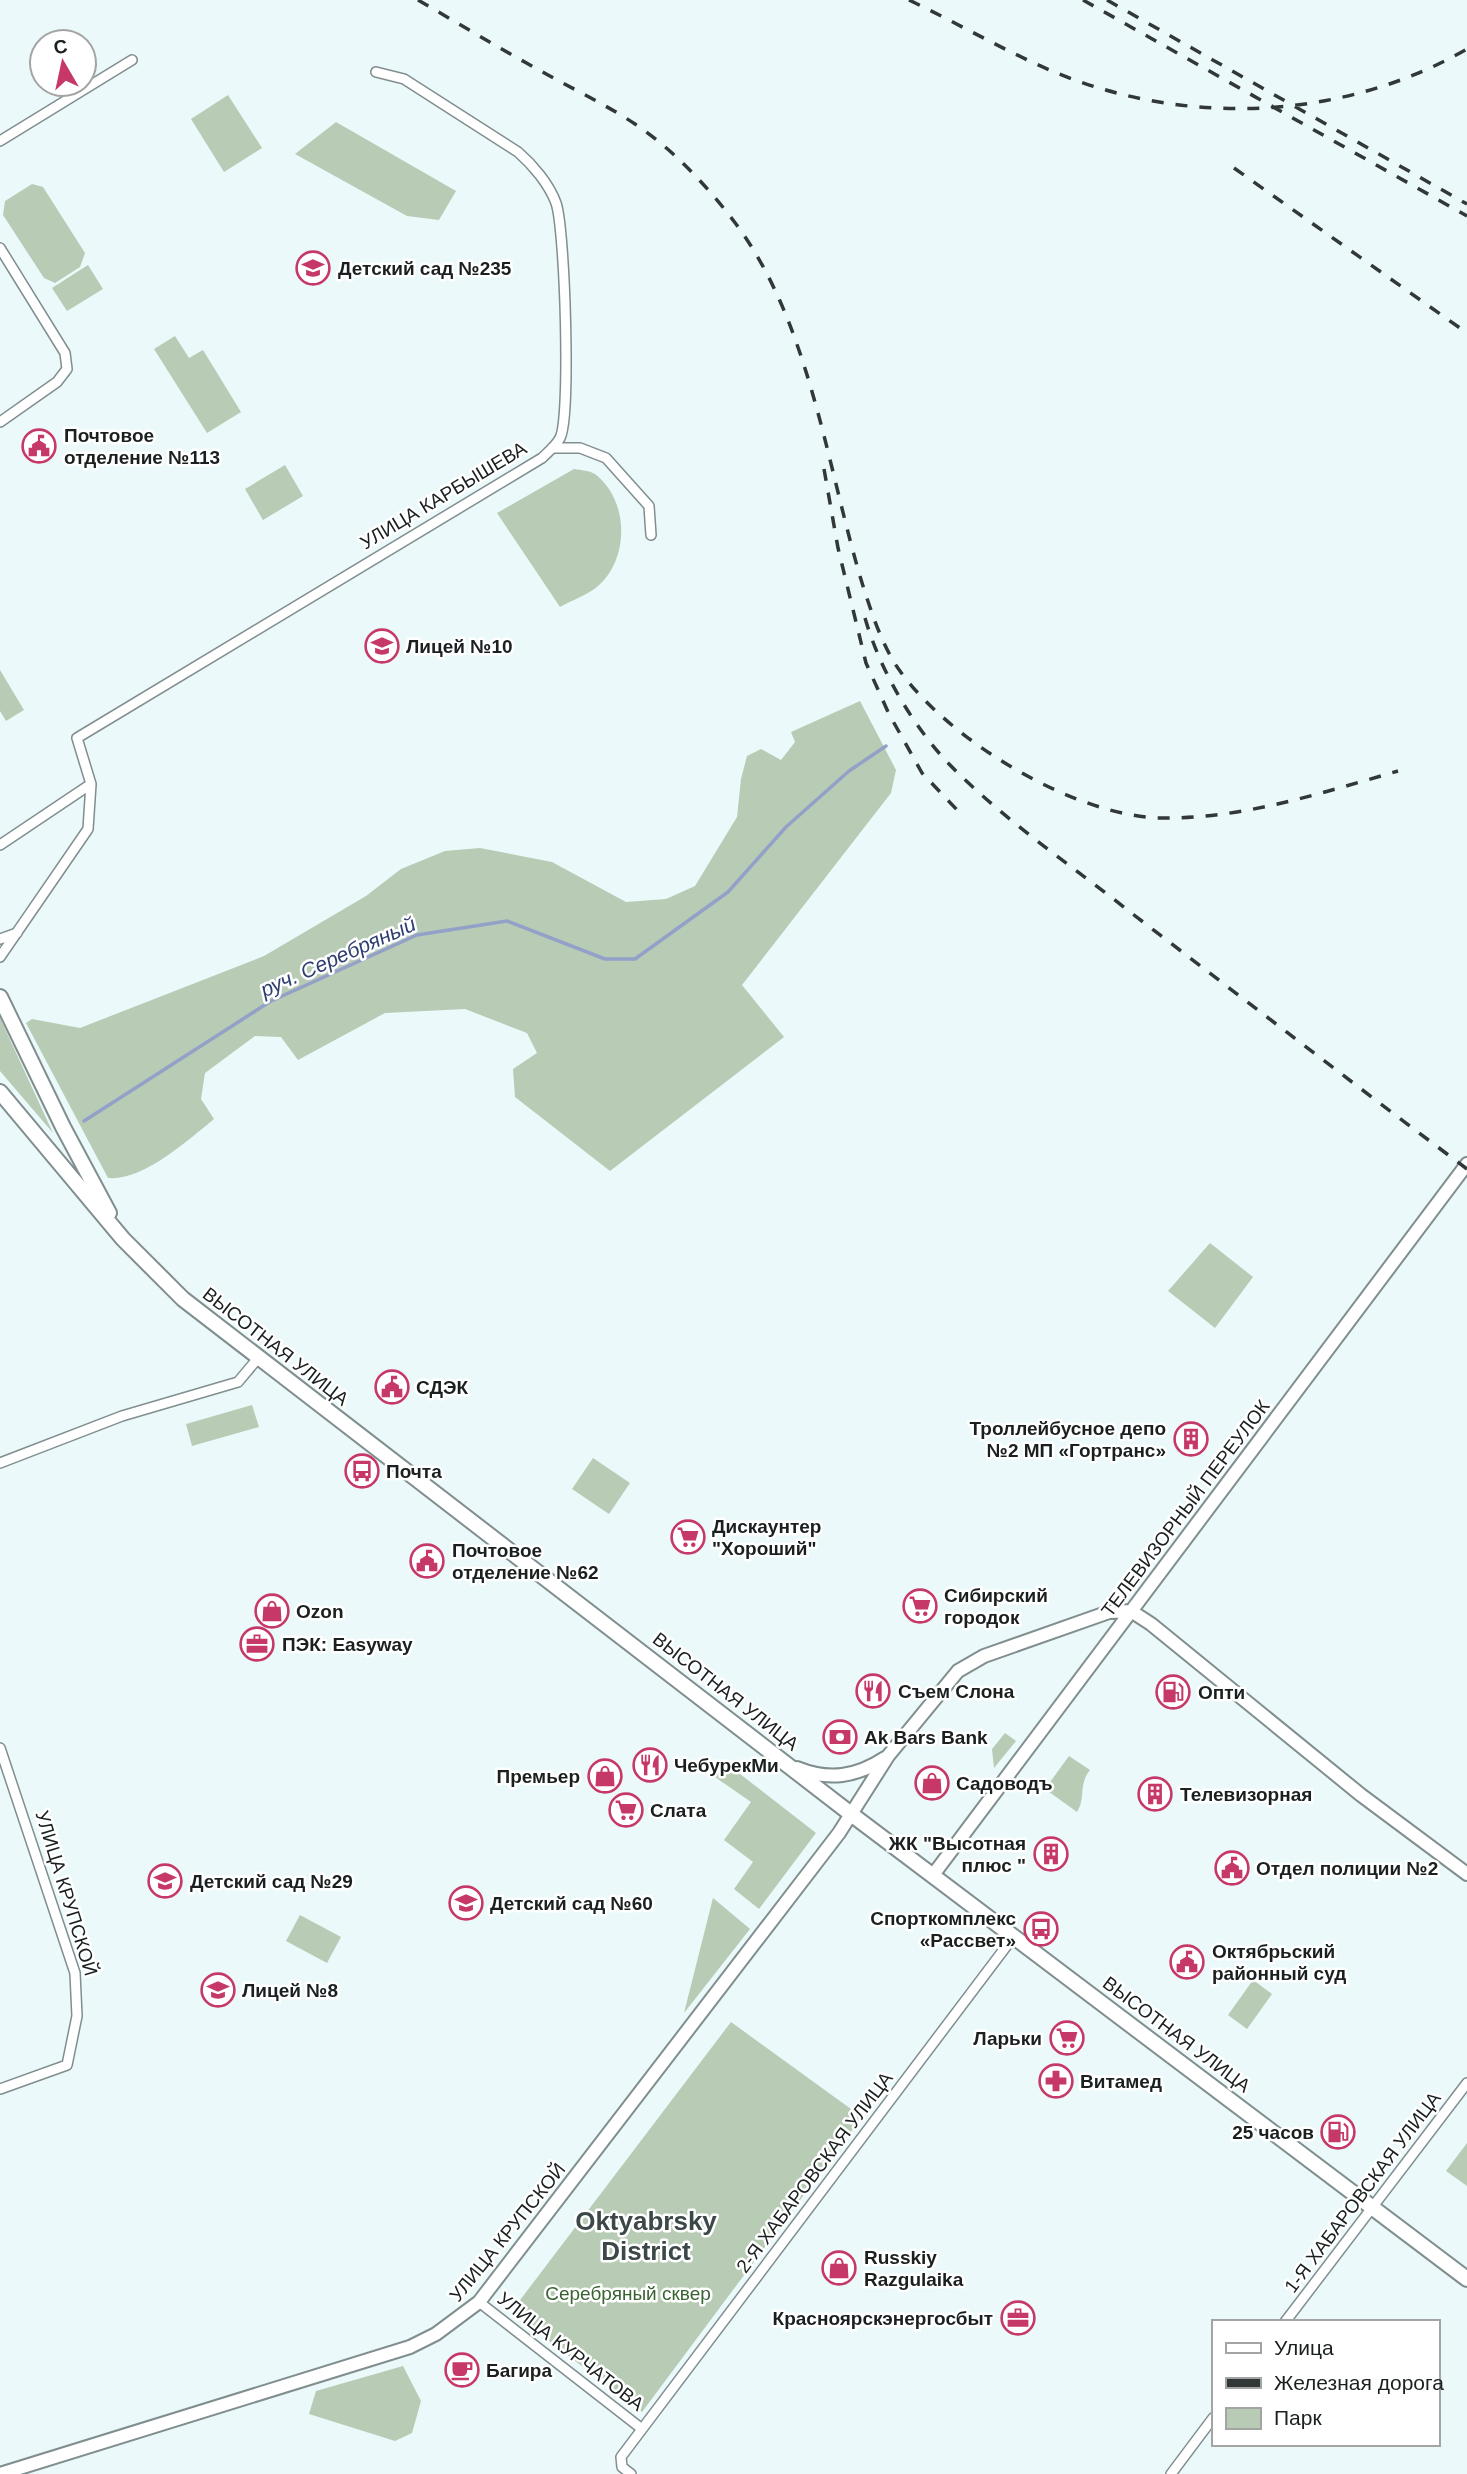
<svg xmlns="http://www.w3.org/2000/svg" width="1467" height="2474" font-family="Helvetica,sans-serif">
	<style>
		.green { fill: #b8cbb5 }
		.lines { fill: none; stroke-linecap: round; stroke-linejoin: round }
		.stream { stroke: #93a1c8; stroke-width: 3.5 }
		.minor-casing { stroke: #818e8f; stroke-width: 12 }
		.tertiary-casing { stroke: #818e8f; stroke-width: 16 }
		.primary-casing { stroke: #818e8f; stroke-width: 18 }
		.minor { stroke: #fff; stroke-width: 9 }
		.tertiary { stroke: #fff; stroke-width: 12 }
		.primary { stroke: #fff; stroke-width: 14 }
		.rail { stroke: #323838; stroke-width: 3.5; stroke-dasharray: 12 12; stroke-linecap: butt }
		.labels { text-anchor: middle; stroke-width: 5; stroke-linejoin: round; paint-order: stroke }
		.poi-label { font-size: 19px; font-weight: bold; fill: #1a1f1f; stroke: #fff; text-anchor: start }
		.street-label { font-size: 19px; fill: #1a1f1f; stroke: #fff }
		.park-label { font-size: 19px; fill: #386333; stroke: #fff }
		.water-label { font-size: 21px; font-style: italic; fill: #2f3e71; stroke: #fff }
		.district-label { font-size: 26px; font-weight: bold; fill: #3c4748; stroke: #fff }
	</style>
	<rect width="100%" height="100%" fill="#ebf9fa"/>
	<path class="green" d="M228,95L262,148L224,172L191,119Z
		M336,122L456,191L439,220L407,216L295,154Z
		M32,184L43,187L85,253L80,267L55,283L44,278L3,215L5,201Z
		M88,265L103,289L67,311L52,288Z
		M175,336L189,358L203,350L241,412L207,433L154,349Z
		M285,465L303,496L263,520L245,489Z
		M574,469C581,470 590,471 595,474C629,500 630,558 598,586C588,595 572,600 560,607L497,513Z
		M0,670L24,710L6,721L0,711Z
		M860,701L896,770L891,793L742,985L784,1037L610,1171L515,1097L513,1069L537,1053L527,1033L465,1009L385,1013L298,1060L281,1037L255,1036L205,1073L201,1099L214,1119C187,1141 143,1181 108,1178L26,1023L32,1019L80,1028L264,956L366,896L401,869L445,851L480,848L552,862L626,902L666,899L695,886L737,817L741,779L747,756L761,749L781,760L795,742L791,732Z
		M0,1018L53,1133L0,1071Z
		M1210,1243L1253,1277L1215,1328L1168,1291Z
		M252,1405L259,1427L192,1446L186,1424Z
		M593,1458L630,1483L609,1514L572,1489Z
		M1005,1733L1016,1741L994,1768L992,1749Z
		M1069,1756L1090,1770C1078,1785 1086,1798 1077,1812L1045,1789Z
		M722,1760L816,1833L759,1909L734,1889L753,1862L724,1840L751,1802L712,1775Z
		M713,1898L750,1929L684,2013Z
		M300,1915L341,1937L327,1963L286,1941Z
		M1253,1980L1272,1994L1247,2029L1228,2015Z
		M731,2022L862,2117L642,2412L511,2312Z
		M1467,2143V2186L1446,2171Z
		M403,2366L421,2401L412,2433L395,2441L309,2414L316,2391Z"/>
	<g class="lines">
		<path class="stream" d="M84,1121L271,1001L417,935L507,921L605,959H635L728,892L786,827L849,771L886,746"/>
		<defs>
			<path id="minor" d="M0,141L132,60
				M0,248L65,353L67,369L57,382L0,422
				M552,448H580L606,458L649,506L651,535
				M0,845L91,784
				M0,939L17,933
				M0,957L88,829L91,784L77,738L542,458C548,452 556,446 560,438C571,417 565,228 556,203C549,184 533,165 518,152L404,79L376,72
				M0,1463L122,1416L238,1382L259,1357
				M0,1748L75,1973L77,2016L67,2065L0,2089
				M479,2302L642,2429
				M1285,2322L1467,2083
				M631,2474L622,2467L621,2457L1014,1936
				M1171,2474L1213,2418"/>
			<path id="tertiary" d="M797,1768C829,1781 856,1777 885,1758
				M933,1875L1467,1164
				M0,2474L410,2347L436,2334L479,2302L839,1833L888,1756L958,1671L984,1656L1109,1612L1131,1611L1151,1624L1361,1795L1467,1874"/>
			<path id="primary" d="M0,997L63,1127L109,1213
				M0,1092L123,1239L183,1299L851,1814L1467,2279"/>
		</defs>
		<use href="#minor" class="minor-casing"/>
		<use href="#tertiary" class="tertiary-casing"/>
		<use href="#primary" class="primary-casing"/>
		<use href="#minor" class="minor"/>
		<use href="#tertiary" class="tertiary"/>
		<use href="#primary" class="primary"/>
		<path class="rail" d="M418,0C461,25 504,51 548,75C577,91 608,106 635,124C674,150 708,187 736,224C811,325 827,469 863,586C872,614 883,648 900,671C950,741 1074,816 1161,818C1243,819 1321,793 1398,771
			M909,0C957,23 1003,50 1052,71C1184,127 1342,121 1467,49
			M1083,0L1467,216
			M1107,0L1467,204
			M1234,168L1467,333
			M824,469L838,548L866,663L889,714L922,773L960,813
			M865,618C880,670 912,725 949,764C1005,821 1072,866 1134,915C1245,1000 1355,1085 1467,1169"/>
	</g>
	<defs>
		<symbol id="school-ring" viewBox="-11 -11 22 22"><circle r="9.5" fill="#fff" stroke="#c63867" stroke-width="1.5"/><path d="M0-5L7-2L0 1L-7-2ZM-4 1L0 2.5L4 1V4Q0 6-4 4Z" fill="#c63867"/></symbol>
		<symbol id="civic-ring" viewBox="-11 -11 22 22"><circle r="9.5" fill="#fff" stroke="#c63867" stroke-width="1.5"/><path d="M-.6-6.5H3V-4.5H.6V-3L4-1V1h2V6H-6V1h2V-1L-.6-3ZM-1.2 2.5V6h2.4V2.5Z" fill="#c63867"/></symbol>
		<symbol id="building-ring" viewBox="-11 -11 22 22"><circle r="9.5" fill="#fff" stroke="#c63867" stroke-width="1.5"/><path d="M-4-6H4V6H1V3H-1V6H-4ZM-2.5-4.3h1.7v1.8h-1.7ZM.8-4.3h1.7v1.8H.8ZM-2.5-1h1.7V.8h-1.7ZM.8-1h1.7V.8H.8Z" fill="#c63867"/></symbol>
		<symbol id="bus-ring" viewBox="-11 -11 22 22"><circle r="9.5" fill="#fff" stroke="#c63867" stroke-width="1.5"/><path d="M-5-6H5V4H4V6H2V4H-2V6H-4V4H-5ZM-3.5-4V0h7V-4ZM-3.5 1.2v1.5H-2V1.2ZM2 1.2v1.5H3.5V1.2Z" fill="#c63867"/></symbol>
		<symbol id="supermarket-ring" viewBox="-11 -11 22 22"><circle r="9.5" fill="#fff" stroke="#c63867" stroke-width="1.5"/><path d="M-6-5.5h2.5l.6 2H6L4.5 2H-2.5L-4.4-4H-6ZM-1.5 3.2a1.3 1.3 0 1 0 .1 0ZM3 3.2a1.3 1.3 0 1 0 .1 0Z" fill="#c63867"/></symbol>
		<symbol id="shop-ring" viewBox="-11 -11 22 22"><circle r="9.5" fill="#fff" stroke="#c63867" stroke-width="1.5"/><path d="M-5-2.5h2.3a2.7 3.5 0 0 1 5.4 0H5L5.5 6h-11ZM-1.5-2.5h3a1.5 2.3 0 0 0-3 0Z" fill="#c63867"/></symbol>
		<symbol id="office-ring" viewBox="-11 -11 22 22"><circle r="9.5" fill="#fff" stroke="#c63867" stroke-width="1.5"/><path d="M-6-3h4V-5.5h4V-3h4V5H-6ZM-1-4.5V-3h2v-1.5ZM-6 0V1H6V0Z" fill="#c63867"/></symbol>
		<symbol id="restaurant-ring" viewBox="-11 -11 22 22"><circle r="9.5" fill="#fff" stroke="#c63867" stroke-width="1.5"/><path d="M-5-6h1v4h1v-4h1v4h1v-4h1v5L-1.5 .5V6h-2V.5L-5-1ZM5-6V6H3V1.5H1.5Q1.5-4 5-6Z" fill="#c63867"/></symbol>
		<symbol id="fuel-ring" viewBox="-11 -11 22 22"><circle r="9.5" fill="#fff" stroke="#c63867" stroke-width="1.5"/><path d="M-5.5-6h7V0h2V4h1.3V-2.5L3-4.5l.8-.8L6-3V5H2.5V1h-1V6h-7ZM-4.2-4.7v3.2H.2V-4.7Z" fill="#c63867"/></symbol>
		<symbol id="bank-ring" viewBox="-11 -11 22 22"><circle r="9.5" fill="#fff" stroke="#c63867" stroke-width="1.5"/><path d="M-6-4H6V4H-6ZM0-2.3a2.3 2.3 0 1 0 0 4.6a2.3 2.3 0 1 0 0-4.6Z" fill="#c63867"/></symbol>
		<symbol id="pharmacy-ring" viewBox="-11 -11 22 22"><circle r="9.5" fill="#fff" stroke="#c63867" stroke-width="1.5"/><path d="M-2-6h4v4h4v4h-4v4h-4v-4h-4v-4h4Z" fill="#c63867"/></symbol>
		<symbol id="cafe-ring" viewBox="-11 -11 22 22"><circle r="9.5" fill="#fff" stroke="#c63867" stroke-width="1.5"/><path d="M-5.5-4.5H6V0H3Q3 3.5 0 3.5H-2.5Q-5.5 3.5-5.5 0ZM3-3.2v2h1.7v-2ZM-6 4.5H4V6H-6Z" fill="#c63867"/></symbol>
	</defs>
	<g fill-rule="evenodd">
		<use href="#school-ring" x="294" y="249" width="38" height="38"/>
		<use href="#civic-ring" x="20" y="427" width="38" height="38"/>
		<use href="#school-ring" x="363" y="627" width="38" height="38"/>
		<use href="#civic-ring" x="373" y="1368" width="38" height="38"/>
		<use href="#building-ring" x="1172" y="1420" width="38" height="38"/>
		<use href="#bus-ring" x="343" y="1452" width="38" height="38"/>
		<use href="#supermarket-ring" x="669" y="1518" width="38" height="38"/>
		<use href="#civic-ring" x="408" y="1542" width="38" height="38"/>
		<use href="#supermarket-ring" x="901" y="1587" width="38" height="38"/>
		<use href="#shop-ring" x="253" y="1592" width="38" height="38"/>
		<use href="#office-ring" x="238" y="1625" width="38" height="38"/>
		<use href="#restaurant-ring" x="854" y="1672" width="38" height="38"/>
		<use href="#fuel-ring" x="1154" y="1673" width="38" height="38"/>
		<use href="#bank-ring" x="821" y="1718" width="38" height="38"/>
		<use href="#restaurant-ring" x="631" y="1746" width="38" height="38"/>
		<use href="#shop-ring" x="586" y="1757" width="38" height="38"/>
		<use href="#shop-ring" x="913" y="1764" width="38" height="38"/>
		<use href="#building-ring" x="1136" y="1775" width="38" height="38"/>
		<use href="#supermarket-ring" x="607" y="1791" width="38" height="38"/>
		<use href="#building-ring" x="1032" y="1835" width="38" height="38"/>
		<use href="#civic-ring" x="1213" y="1849" width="38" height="38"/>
		<use href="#school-ring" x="146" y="1862" width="38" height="38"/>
		<use href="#school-ring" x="447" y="1884" width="38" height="38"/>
		<use href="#bus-ring" x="1022" y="1910" width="38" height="38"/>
		<use href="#civic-ring" x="1168" y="1943" width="38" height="38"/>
		<use href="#school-ring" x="199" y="1971" width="38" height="38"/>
		<use href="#supermarket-ring" x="1048" y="2019" width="38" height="38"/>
		<use href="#pharmacy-ring" x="1037" y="2062" width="38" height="38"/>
		<use href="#fuel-ring" x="1319" y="2113" width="38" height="38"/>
		<use href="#shop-ring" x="820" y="2249" width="38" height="38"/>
		<use href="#office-ring" x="999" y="2299" width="38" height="38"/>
		<use href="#cafe-ring" x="443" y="2351" width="38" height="38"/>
	</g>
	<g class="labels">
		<g class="poi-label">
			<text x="338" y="275">Детский сад №235</text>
			<text x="64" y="442">Почтовое<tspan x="64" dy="22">отделение №113</tspan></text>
			<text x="406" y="653">Лицей №10</text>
			<text x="416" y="1394">СДЭК</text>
			<text x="1166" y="1435" text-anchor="end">Троллейбусное депо<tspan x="1166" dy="22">№2 МП «Гортранс»</tspan></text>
			<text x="386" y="1478">Почта</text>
			<text x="712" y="1533">Дискаунтер<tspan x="712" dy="22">"Хороший"</tspan></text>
			<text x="452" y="1557">Почтовое<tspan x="452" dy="22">отделение №62</tspan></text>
			<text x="944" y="1602">Сибирский<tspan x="944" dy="22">городок</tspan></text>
			<text x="296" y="1618">Ozon</text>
			<text x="282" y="1651">ПЭК: Easyway</text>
			<text x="898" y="1698">Съем Слона</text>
			<text x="1198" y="1699">Опти</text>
			<text x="864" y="1744">Ak Bars Bank</text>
			<text x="674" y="1772">ЧебурекМи</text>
			<text x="580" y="1783" text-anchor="end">Премьер</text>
			<text x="956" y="1790">Садоводъ</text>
			<text x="1180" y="1801">Телевизорная</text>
			<text x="650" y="1817">Слата</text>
			<text x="1026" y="1850" text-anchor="end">ЖК "Высотная<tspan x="1026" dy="22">плюс "</tspan></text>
			<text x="1256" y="1875">Отдел полиции №2</text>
			<text x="190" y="1888">Детский сад №29</text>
			<text x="490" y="1910">Детский сад №60</text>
			<text x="1016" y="1925" text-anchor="end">Спорткомплекс<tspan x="1016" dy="22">«Рассвет»</tspan></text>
			<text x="1212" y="1958">Октябрьский<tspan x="1212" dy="22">районный суд</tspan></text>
			<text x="242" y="1997">Лицей №8</text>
			<text x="1042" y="2045" text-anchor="end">Ларьки</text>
			<text x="1080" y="2088">Витамед</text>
			<text x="1314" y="2139" text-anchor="end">25 часов</text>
			<text x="864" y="2264">Russkiy<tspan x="864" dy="22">Razgulaika</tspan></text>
			<text x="993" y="2325" text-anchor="end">Красноярскэнергосбыт</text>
			<text x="486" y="2377">Багира</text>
		</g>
		<g class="street-label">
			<text transform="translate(443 495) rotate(-31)" y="7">УЛИЦА КАРБЫШЕВА</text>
			<text transform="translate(276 1346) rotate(38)" y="7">ВЫСОТНАЯ УЛИЦА</text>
			<text transform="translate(1185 1508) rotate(-53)" y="7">ТЕЛЕВИЗОРНЫЙ ПЕРЕУЛОК</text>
			<text transform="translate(726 1691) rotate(38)" y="7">ВЫСОТНАЯ УЛИЦА</text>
			<text transform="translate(67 1893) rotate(73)" y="7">УЛИЦА КРУПСКОЙ</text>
			<text transform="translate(1177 2034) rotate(37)" y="7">ВЫСОТНАЯ УЛИЦА</text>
			<text transform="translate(814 2172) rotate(-53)" y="7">2-Я ХАБАРОВСКАЯ УЛИЦА</text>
			<text transform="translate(1362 2192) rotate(-53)" y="7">1-Я ХАБАРОВСКАЯ УЛИЦА</text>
			<text transform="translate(507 2232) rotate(-51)" y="7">УЛИЦА КРУПСКОЙ</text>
			<text transform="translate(571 2351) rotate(38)" y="7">УЛИЦА КУРЧАТОВА</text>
		</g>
		<g class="park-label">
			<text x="628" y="2300">Серебряный сквер</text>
		</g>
		<g class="water-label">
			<text transform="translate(338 957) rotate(-24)" y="7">руч. Серебряный</text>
		</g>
		<g class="district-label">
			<text x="646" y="2230">Oktyabrsky<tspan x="646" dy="30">District</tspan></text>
		</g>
	</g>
	<rect x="1212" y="2320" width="228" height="126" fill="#ffffff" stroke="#a3a5a5" stroke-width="2"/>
	<rect x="1226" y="2343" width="35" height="10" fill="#ffffff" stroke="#a3a5a5" stroke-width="2"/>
	<text x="1274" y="2355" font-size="21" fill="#1a1f1f">Улица</text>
	<rect x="1226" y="2378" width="35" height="10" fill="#323838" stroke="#a3a5a5" stroke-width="2"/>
	<text x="1274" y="2390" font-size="21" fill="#1a1f1f">Железная дорога</text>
	<rect x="1226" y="2408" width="35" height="21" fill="#b8cbb5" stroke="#a3a5a5" stroke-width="2"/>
	<text x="1274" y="2425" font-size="21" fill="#1a1f1f">Парк</text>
	<g transform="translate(63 63) rotate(351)"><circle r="33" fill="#ffffff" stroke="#a3a5a5" stroke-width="2"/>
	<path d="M0-5L12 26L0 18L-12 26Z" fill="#c63867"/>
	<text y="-10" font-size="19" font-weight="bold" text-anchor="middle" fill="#1a1f1f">С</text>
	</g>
</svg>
